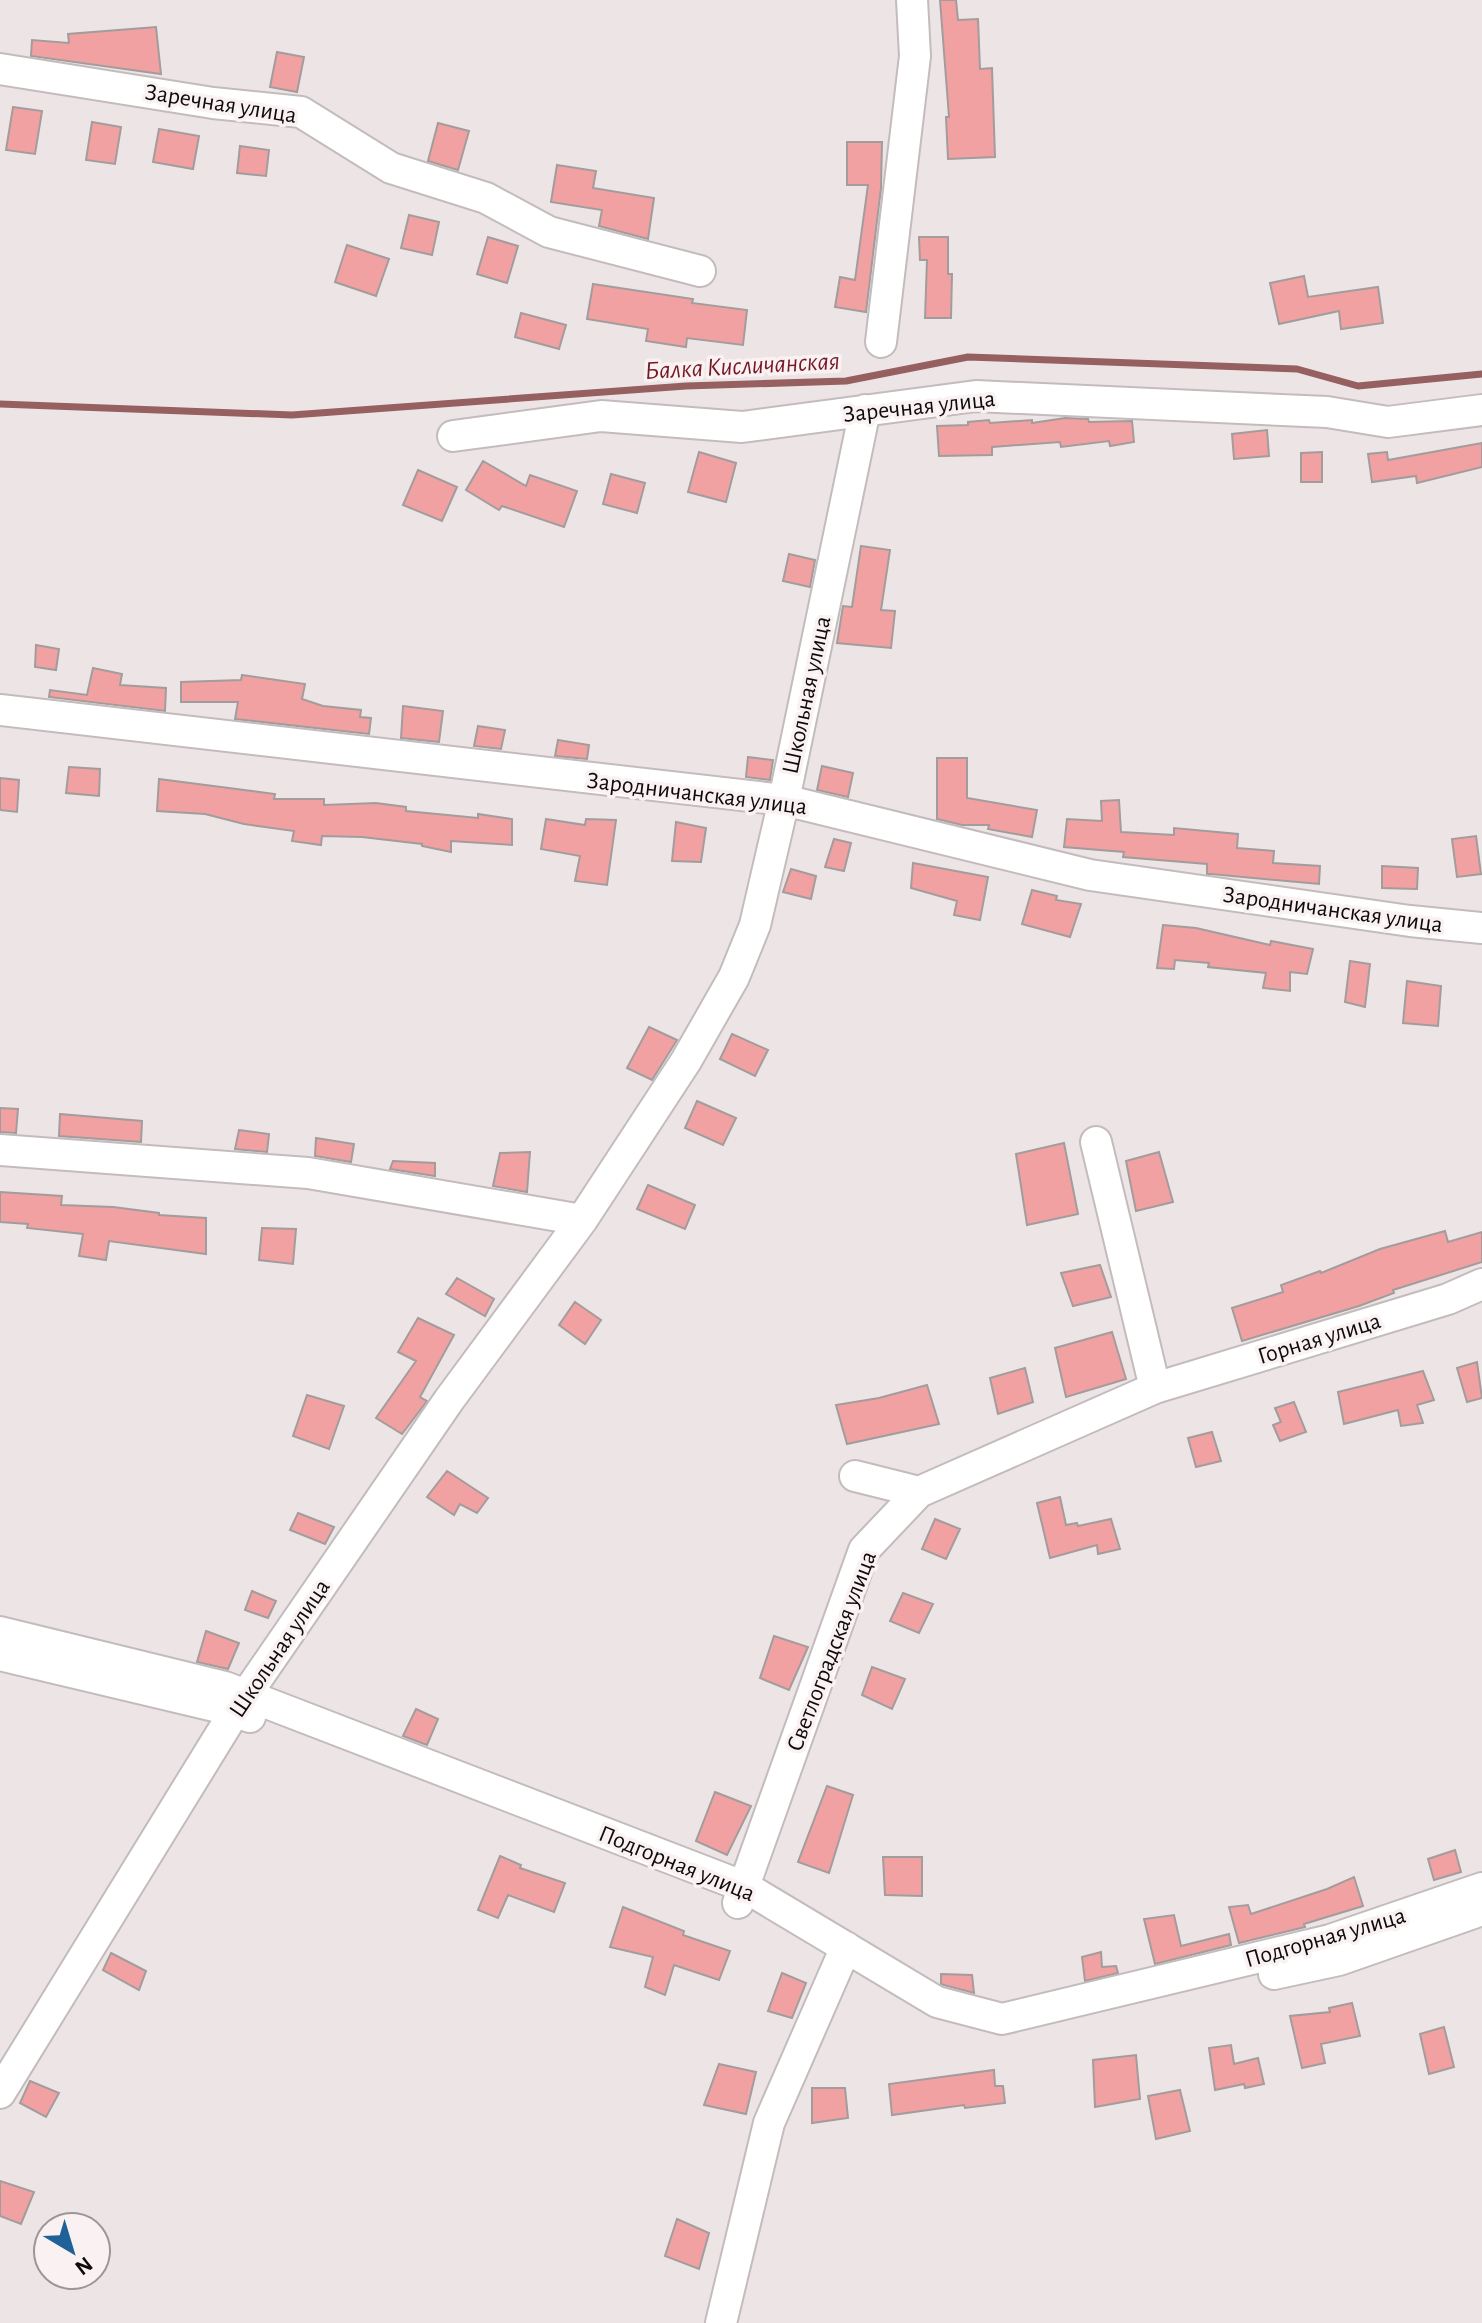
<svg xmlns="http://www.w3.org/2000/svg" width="1482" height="2323" font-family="'Alegreya Sans',sans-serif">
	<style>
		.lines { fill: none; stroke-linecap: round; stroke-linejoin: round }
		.stream { stroke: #965f60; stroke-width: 7 }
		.building { fill: #f2a1a3; stroke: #a39c9c; stroke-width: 2 }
		.minor-casing { stroke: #c4bcbc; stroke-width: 34 }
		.minor { stroke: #fff; stroke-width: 30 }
		.labels { text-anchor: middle; stroke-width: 7; stroke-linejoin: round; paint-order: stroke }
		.street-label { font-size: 24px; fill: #0e0b0b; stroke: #faf2f2 }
		.water-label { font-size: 26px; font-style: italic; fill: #761927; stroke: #faf2f2 }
	</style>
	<rect width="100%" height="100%" fill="#ede5e5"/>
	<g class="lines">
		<path class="stream" d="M0,404L292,415L686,386L846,381L968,357L1297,369L1358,386L1482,374"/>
	</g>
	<path class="building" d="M940,0H956L958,20L978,19L980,69L992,68L995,157L948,159L946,117H949Z
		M156,27L161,74L31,56L32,40L69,43L68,34Z
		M277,52L304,57L297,92L270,87Z
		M13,107L42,111L35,154L6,150Z
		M92,122L121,127L115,164L86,160Z
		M438,123L469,131L458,170L428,161Z
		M159,129L199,136L193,169L153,162Z
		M847,142H882L881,188L866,312L835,307L840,277L855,280L868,185H847Z
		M240,146L269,150L266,176L237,173Z
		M557,165L596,171L593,188L654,198L648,239L599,226L602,210L551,202Z
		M409,215L439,222L432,255L401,248Z
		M488,237L518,246L507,283L477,274Z
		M919,237H948V274H952L951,318H925L927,260H920Z
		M347,245L389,259L376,296L335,282Z
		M1304,276L1308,297L1378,287L1383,323L1341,329L1339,311L1279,324L1270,283Z
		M593,284L693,299L692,303L747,310L743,345L687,338L686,347L646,341L648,329L587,319Z
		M521,313L566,325L559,349L515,337Z
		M1065,418L1088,419L1089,422L1132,421L1134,442L1110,446L1109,441L1061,447L1060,442L992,447V455L939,456L937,426L968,425V422L989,420L990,423L1032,420V423Z
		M1267,430L1269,456L1234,459L1232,434Z
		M1482,443V467L1417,483L1416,476L1372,482L1368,454L1387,452L1388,460Z
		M699,452L736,463L726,502L688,492Z
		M1322,452V482H1301V453Z
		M483,461L526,486L530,475L577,491L564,527L502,506L499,510L466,490Z
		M418,470L457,487L442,521L403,505Z
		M611,474L645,483L637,513L603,504Z
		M861,546L890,550L881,610L895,611L891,648L837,643L843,606L852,607Z
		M789,554L815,560L810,587L783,581Z
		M36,645L59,649L56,670L35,667Z
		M93,668L122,674L120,685L166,688L165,711L49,697L50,690L87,695Z
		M242,675L305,684L302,699L323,706L361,710L360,717L371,718L369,734L235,719L238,702H181V682L241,680Z
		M403,706L443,711L439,742L401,738Z
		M478,726L505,730L501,749L474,746Z
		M558,740L589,745L587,759L555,756Z
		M748,757L773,760L770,780L746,777Z
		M937,758H967V798L1037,810L1032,837L988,829L989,825H962L937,819Z
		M822,766L853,773L848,797L817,790Z
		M69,767L100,769L99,796L66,793Z
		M0,778L19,780L17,812L0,810Z
		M159,779L275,794L274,799H324V805L376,803L406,807V811L478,818V814L512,819V845L451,841V852L422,846V844L362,837L322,836L321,845L292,841L294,831L244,824L205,814L157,811Z
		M1119,800L1121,832L1174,835V828L1238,834L1237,848L1274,851L1273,863L1320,866L1319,884L1211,874H1207V864L1123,857L1124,852L1064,847L1067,819L1102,821L1101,801Z
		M546,819L585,825L586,819L616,820L607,885L575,881L580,856L541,849Z
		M676,822L706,828L701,862L672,861Z
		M1476,836L1481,874L1457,877L1452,839Z
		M834,839L851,843L844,871L825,867Z
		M913,863L988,877L980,920L954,915L957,901L911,888Z
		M1382,866L1418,868L1417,889L1382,888Z
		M791,869L816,876L811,899L783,892Z
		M1032,890L1057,896L1056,900L1081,904L1070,937L1022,924Z
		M1163,925L1196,928L1270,945L1271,941L1313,949L1307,974L1290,972V991L1263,988L1266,973L1208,967L1209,963L1175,960L1174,969L1157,968Z
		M1350,961L1370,964L1365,1007L1345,1002Z
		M1407,981L1441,986L1438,1026L1403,1023Z
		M649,1027L677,1040L652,1080L627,1068Z
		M732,1034L768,1050L755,1076L720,1059Z
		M697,1101L736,1118L723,1145L685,1128Z
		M0,1108L18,1109L16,1133L0,1132Z
		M60,1114L142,1121L141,1142L59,1136Z
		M239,1130L269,1134L267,1152L235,1149Z
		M316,1138L354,1144L351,1162L315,1156Z
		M1064,1143L1078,1214L1027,1225L1016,1154Z
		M530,1152L527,1192L493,1186L500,1153Z
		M1159,1152L1173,1202L1136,1211L1126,1161Z
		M393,1161L435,1163V1176L390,1169Z
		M648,1185L695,1205L685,1229L637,1209Z
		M0,1192L62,1196L61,1205L113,1207L159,1213V1215L206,1218V1254L109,1241L106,1260L79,1256L83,1234L27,1228L28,1224L0,1222Z
		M262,1228L296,1229L293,1264L259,1260Z
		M1445,1231L1448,1242L1482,1232V1262L1393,1290L1394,1293L1359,1306L1242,1341L1232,1308L1283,1292L1281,1285L1320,1271L1321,1273L1380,1249Z
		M1100,1265L1111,1297L1073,1306L1061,1273Z
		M457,1278L494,1299L485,1316L446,1294Z
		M575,1302L601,1320L585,1344L559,1325Z
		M418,1318L454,1335L420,1397L427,1401L402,1434L376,1418L416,1361L398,1352Z
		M1112,1332L1126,1379L1066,1397L1055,1348Z
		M1477,1362L1482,1398L1467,1402L1457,1368Z
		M1025,1368L1033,1402L998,1414L990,1378Z
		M1423,1371L1434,1400L1417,1405L1423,1423L1401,1426L1398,1410L1344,1424L1338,1392Z
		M927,1385L939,1424L847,1444L836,1405L879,1398Z
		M307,1395L344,1406L329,1449L293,1436Z
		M1294,1402L1306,1432L1280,1441L1273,1425L1281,1422L1275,1408Z
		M1212,1432L1221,1461L1196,1467L1188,1438Z
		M447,1471L488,1498L477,1513L460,1504L454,1515L427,1497Z
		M1060,1497L1066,1525L1077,1523L1078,1526L1111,1519L1120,1549L1098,1554L1097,1545L1050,1558L1037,1503Z
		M298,1513L334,1527L325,1544L290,1530Z
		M935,1519L960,1529L946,1559L922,1549Z
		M252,1591L276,1601L268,1618L245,1610Z
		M903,1593L933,1604L919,1633L890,1621Z
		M206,1631L239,1643L228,1669L197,1662Z
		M774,1636L808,1647L789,1690L760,1678Z
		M872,1667L905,1679L892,1709L862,1695Z
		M416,1709L438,1719L427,1745L403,1736Z
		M827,1786L853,1795L829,1873L798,1862Z
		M715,1792L751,1806L727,1855L696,1841Z
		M1455,1850L1461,1872L1434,1880L1428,1859Z
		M500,1856L521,1865L520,1868L565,1883L554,1912L508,1895L498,1918L478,1910Z
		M883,1857H922V1896L885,1895Z
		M1354,1877L1363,1906L1304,1924L1305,1927L1239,1943L1229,1907L1248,1905L1251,1914L1327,1889Z
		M623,1907L684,1931L683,1935L730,1951L719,1980L674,1965L665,1995L645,1987L653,1957L610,1947Z
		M1174,1915L1181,1946L1229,1934L1231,1945L1155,1964L1144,1919Z
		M1101,1952L1102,1967L1116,1966L1118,1973L1085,1981L1082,1957Z
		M111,1953L146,1971L139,1990L103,1970Z
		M782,1973L806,1983L792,2018L768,2011Z
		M941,1974L972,1975L974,1993L944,1985L941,1984Z
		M1352,2003L1360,2036L1321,2044L1325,2063L1302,2068L1290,2016L1330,2012L1329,2008Z
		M1444,2027L1454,2067L1429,2074L1420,2034Z
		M1231,2045L1234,2064L1258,2058L1264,2084L1245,2088L1244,2084L1215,2090L1209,2048Z
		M1136,2055L1140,2099L1095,2107L1093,2060Z
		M719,2064L756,2072L746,2114L704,2105Z
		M994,2070L995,2086H1003L1005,2103L965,2108L964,2105L892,2115L889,2084Z
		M30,2081L59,2093L46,2117L20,2103Z
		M812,2088H845L848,2118L812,2123Z
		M1180,2090L1190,2131L1156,2139L1148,2096Z
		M0,2181L34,2192L21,2224L0,2216Z
		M677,2219L709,2233L699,2269L665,2256Z"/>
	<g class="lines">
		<defs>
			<path id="minor" d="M0,69L213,103L301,112L391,168L486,198L549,232L700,271
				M881,342L915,56L912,0
				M453,436L601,416L742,427L976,396L1327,412L1388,422L1482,410
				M0,710L784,800L1090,875L1410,921L1482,928
				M1096,1142L1155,1388
				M0,1150L308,1173L582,1220
				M855,1476L919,1492
				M0,1632L225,1687L745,1887L937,2002L1002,2019L1330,1940L1482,1888
				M0,1655L235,1711L250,1717
				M738,1903L864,1550L919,1492L1155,1388L1448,1299L1482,1284
				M1274,1974L1339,1960L1482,1910
				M0,2093L235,1711L449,1400L582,1220L686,1061L734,977L755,925L784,800L865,410
				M721,2323L769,2123L846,1947"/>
		</defs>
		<use href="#minor" class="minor-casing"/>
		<use href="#minor" class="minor"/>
	</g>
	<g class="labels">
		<g class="street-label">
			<text transform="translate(221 103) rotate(9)" y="8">Заречная улица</text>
			<text transform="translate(919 406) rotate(-6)" y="8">Заречная улица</text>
			<text transform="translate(806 695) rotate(-78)" y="8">Школьная улица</text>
			<text transform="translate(697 793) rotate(7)" y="8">Зародничанская улица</text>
			<text transform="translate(1333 909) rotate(8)" y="8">Зародничанская улица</text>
			<text transform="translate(1319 1338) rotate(-17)" y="8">Горная улица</text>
			<text transform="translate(279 1648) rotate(-56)" y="8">Школьная улица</text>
			<text transform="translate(831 1651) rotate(-69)" y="8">Светлоградская улица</text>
			<text transform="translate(677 1863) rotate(22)" y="8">Подгорная улица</text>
			<text transform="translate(1325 1937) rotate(-16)" y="8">Подгорная улица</text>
		</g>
		<g class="water-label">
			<text transform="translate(742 365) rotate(-3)" y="9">Балка Кисличанская</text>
		</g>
	</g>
	<g transform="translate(72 2251) rotate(142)"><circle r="38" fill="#faf2f2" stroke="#9c9696" stroke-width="2"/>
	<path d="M0-6L14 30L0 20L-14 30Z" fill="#206297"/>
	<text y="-12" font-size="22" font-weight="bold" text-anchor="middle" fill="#0e0b0b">N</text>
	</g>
</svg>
